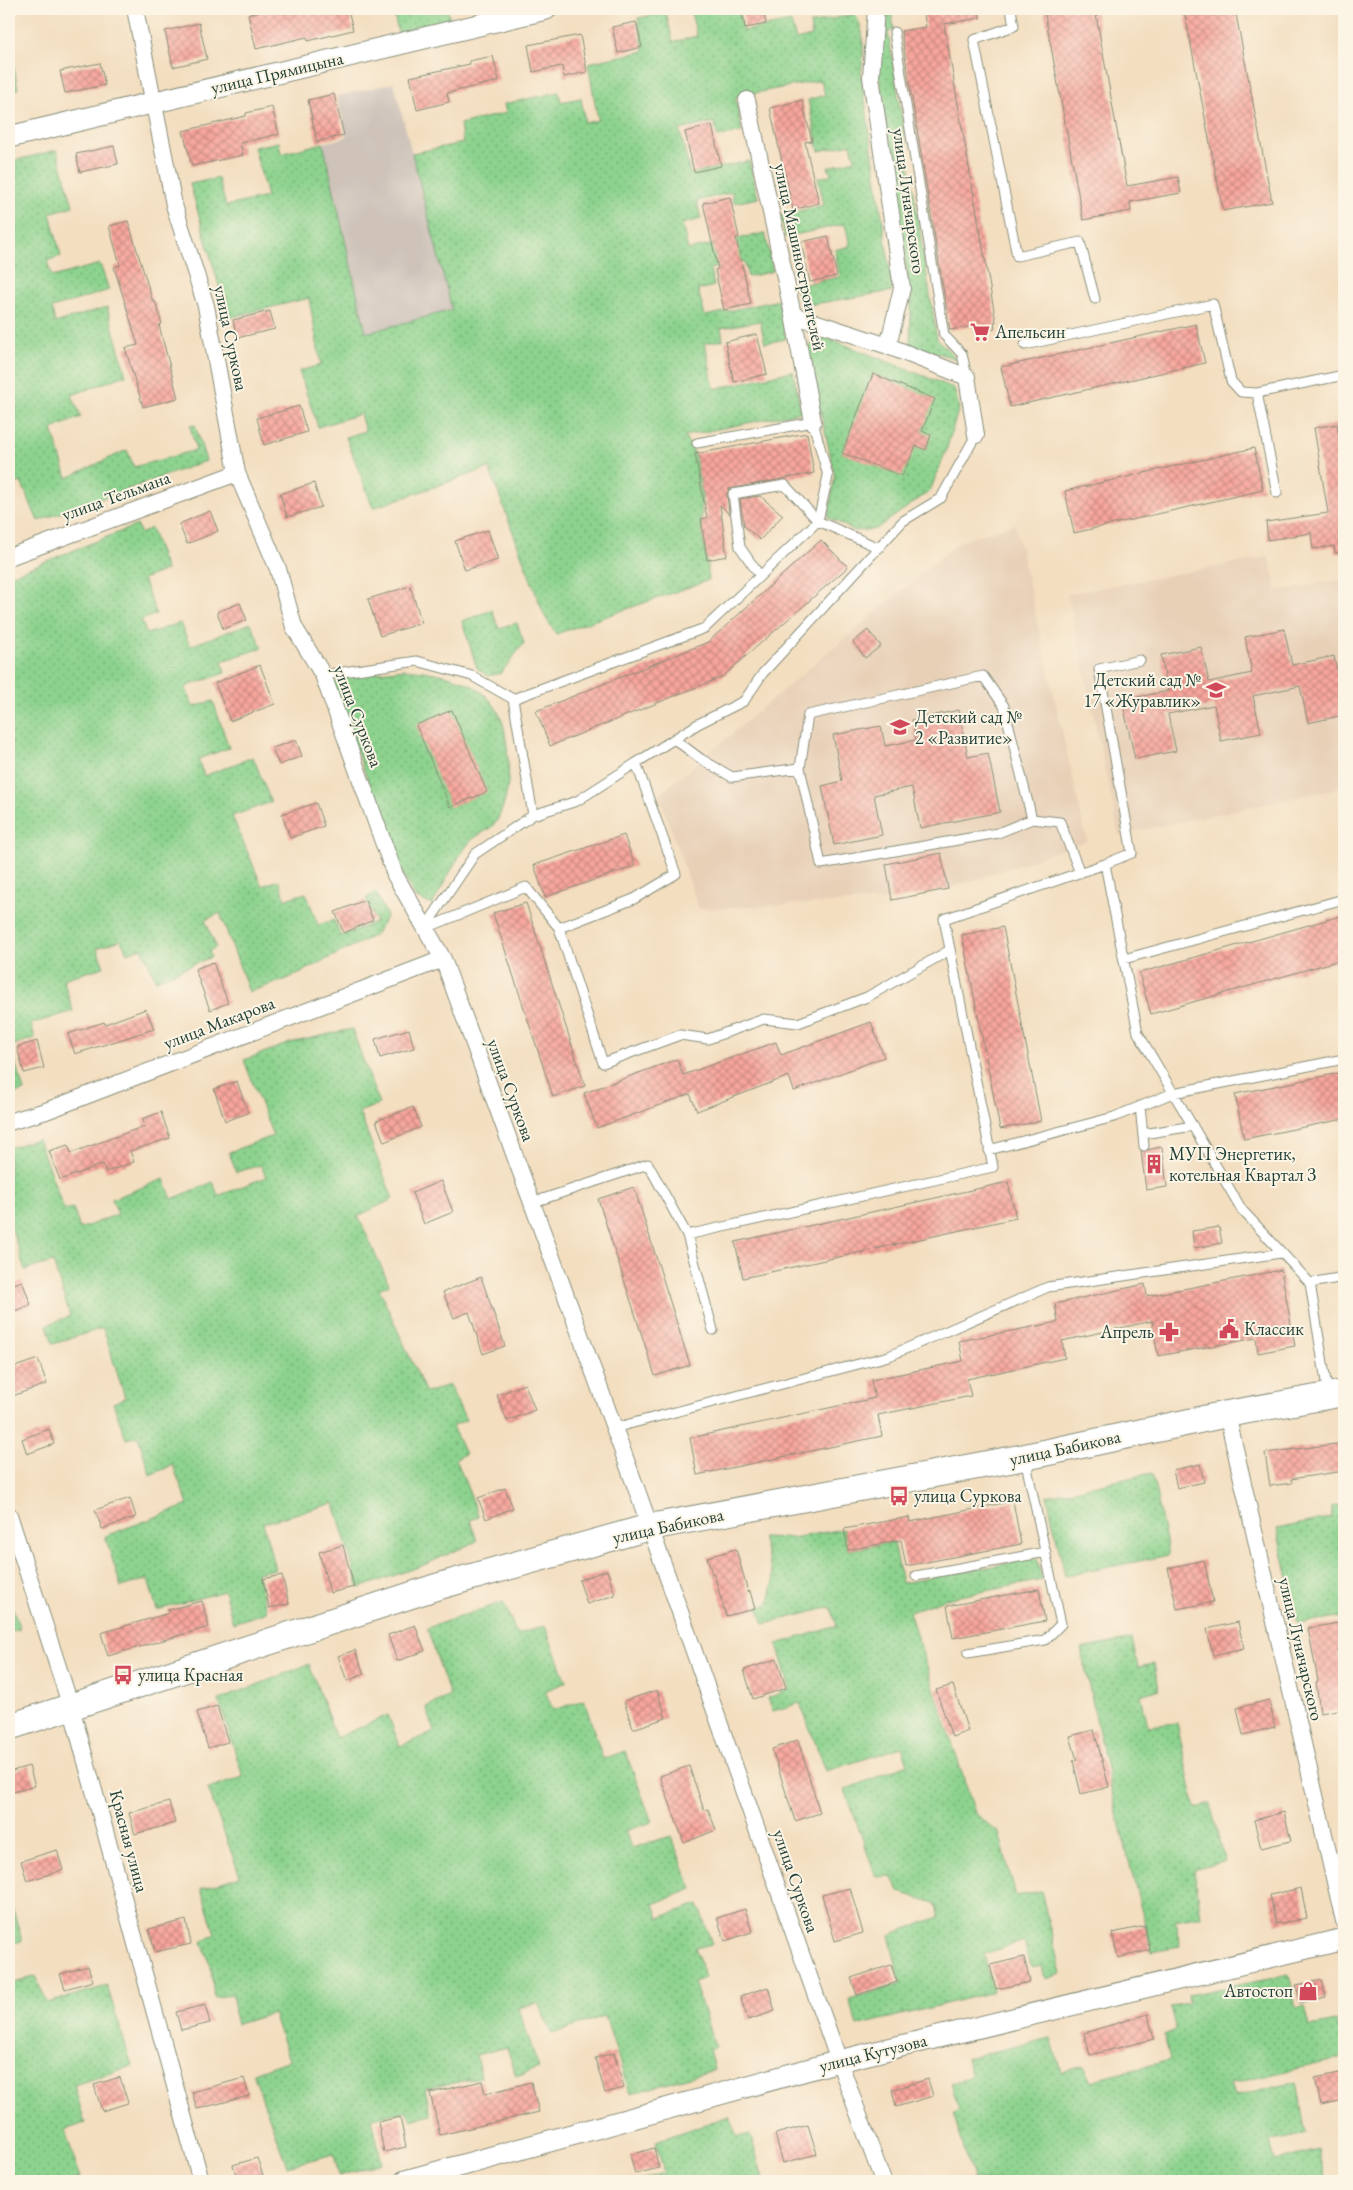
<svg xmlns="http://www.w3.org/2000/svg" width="1353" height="2190" font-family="'EB Garamond',serif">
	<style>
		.built { fill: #e8d0b7 }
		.industrial { fill: #cec2b9 }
		.grass { fill: url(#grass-dots); stroke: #568861 }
		.building { fill: url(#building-cross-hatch) }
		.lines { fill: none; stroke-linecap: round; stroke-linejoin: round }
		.service-casing { stroke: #898e7a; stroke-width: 11 }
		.minor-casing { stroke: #898e7a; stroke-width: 18 }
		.tertiary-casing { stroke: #898e7a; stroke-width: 23 }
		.primary-casing { stroke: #898e7a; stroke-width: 28 }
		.service { stroke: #fff; stroke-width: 9 }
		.minor { stroke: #fff; stroke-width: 16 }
		.tertiary { stroke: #fff; stroke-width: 21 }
		.primary { stroke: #fff; stroke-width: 26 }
		.labels { text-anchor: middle; stroke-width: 4; stroke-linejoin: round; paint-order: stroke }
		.street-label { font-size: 18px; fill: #1f3d34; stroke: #fcf5e5 }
		.poi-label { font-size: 18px; fill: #1f3d34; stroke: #fcf5e5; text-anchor: start }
	</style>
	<defs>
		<pattern id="grass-dots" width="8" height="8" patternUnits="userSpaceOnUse" patternTransform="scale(1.25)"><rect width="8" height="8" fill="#8dd38e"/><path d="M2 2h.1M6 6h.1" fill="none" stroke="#73ac75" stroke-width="1.8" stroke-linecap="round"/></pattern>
		<pattern id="building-cross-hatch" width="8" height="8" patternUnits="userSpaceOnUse" patternTransform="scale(1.25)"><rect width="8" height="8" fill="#f8a69c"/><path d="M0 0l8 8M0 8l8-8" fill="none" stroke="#c88880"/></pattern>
	</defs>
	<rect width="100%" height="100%" fill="#fcf5e5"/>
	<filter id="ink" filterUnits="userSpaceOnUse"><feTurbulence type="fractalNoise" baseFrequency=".02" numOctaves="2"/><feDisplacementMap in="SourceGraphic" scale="10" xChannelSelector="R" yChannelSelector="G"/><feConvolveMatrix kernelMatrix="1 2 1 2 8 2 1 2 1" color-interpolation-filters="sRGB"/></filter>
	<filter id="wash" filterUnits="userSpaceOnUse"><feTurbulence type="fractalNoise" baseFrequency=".0096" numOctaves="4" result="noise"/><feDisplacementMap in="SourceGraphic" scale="20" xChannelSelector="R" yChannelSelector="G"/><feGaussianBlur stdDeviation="1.12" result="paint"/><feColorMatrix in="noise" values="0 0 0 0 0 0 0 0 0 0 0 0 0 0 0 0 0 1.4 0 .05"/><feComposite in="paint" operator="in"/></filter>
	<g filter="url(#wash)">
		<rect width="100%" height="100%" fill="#f3dec0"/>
		<path class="built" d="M1015,524L1087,841L948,889L892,900L699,909L659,795L959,542Z
			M1269,557L1277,591L1344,579V787L1119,835L1068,594Z"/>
		<path class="industrial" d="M394,83L452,310L366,334L323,143L347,137L337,96Z"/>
		<path class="grass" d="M393,9H447L450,20L398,33Z
			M690,9H738L743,31L791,22L796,40L812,36L810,24L854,14C867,30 863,56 861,74L893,291L801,306L795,286L840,277L835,250L850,246L845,224L785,237L781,215L824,205L818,178L831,175L828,167L855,160L851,144L819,151L808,100L825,95L821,80L735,97L742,132L718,137L714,122L680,130L690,174L749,161L758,198L734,203L732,192L697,201L701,219L682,224L688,250L765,233L773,271L748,277L744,261L710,269L714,286L698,290L705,316L779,300L786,339L765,343L760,321L721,328L723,340L705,343L714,389L793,371L801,412L684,436L695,454L702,494L701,519L709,580L556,634L544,615L489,468L373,508L346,437L365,431L360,414L318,427L299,371L321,365L309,298L228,318L190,184L218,178L226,206L267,197L254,147L279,142L281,154L323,143L366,333L452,310L412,153L463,143L460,124L506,113L504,104L559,92L561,102L581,98L585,123L598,120L588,63L644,51L638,18L666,13L673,42L697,36Z
			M884,9H891L894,30L888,32L937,339L957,359L910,345L911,303L879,76Z
			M9,43L18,89L9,91Z
			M57,150L73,206L50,213L61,256L47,261L52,277L100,264L109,290L52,308L55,323L107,307L126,375L72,395L81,417L52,429L67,478L127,450L134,467L196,450L190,426L195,425L206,461L38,521L21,482L9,486V162Z
			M814,337L828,338L954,388L959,407L946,451L930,491L876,529L855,531L828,517L835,476L807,350Z
			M137,525L141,534L151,528L166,570L143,579L156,614L141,620L147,634L180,623L190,646L251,623L262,648L222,661L225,673L185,687L193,707L213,701L229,748L198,759L204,776L253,757L271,802L232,816L262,886L279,880L285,899L306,893L318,925L334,920L341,936L376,922L366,898L376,893L387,916L375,935L287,979L249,992L220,913L205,920L216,947L209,951L211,957L156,980L142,948L127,953L121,940L97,948L104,967L63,979L73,1011L31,1024L35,1038L10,1046L24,1091L9,1095V576Z
			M492,610L499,629L517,623L524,643L501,673L488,676L477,668L462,621Z
			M404,669C440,672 485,679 501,718C506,730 507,746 508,759C510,780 507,803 496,822C490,831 476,834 469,843C454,861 444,885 432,905L415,897L404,877L333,687L339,677Z
			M352,1029L379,1104L359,1112L393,1199L358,1216L389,1284L379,1289L426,1393L449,1385L466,1420L452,1426L465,1454L456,1459L479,1517L470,1520L477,1541L424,1565L359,1588L334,1503L263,1523L275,1569L257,1573L267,1612L233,1623L224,1591L157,1610L148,1579L121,1587L105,1536L188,1505L173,1465L150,1475L138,1436L126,1439L113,1403L125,1398L103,1328L53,1344L47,1325L70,1316L53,1262L25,1270L9,1220V1148L38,1139L64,1210L73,1208L80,1229L118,1214L112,1199L164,1179L172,1199L213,1182L218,1196L266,1177L261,1165L236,1172L229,1152L273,1136L244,1060L290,1043Z
			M1152,1473L1169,1555L1065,1576L1047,1496Z
			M1344,1504V1617L1298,1624L1277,1529L1332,1517V1506Z
			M844,1529L848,1550L894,1542L902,1583L1037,1558L1042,1580L945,1599L909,1612L975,1813L999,1833L1016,1896L1041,1891L1061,1974L1045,1979L1042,1965L1031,1967L1024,1941L984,1954L993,1992L857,2026L849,1999L901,1984L889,1935L939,1917L935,1903L899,1892L891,1876L876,1877L845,1790L908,1764L902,1747L826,1771L800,1703L773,1711L768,1698L790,1689L777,1644L837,1626L831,1607L764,1624L758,1607L768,1604L774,1581L762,1537L792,1538Z
			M9,1598L20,1629L9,1631Z
			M503,1602L517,1634L545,1626L566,1682L545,1691L553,1710L584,1700L603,1759L625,1751L652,1822L625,1831L632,1848L671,1836L692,1889L654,1904L659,1918L698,1904L712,1944L695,1948L705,1978L694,1982L715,2047L709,2049L714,2070L630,2094L605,2016L552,2034L538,2003L518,2008L539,2068L516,2076L507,2047L476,2055L481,2077L425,2089L431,2114L412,2120L407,2111L372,2118L382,2163L339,2176L334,2154L287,2166L253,2073L289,2060L273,2013L237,2024L234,2013L233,1995L214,1997L211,1967L202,1942L215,1934L201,1889L240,1876L208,1789L243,1777L219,1700L309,1664L336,1738L388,1715L400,1746L435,1732L426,1707L450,1696L427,1628Z
			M1132,1639L1138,1667L1154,1664L1159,1689L1141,1695L1148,1726L1177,1723L1195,1808L1210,1804L1225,1861L1194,1870L1201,1916L1175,1921L1180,1947L1152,1952L1115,1806L1081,1649Z
			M9,1895L22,1941L9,1944Z
			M9,1973L12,1984L35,1976L47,2003L107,1986L132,2066L74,2085L85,2123L65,2130L80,2178L70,2181H9Z
			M1289,1975L1296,2007L1305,2006L1310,2027L1336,2022L1344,2040V2058L1230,2084L1234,2097L1296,2082L1306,2133L1270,2141L1275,2161L1319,2150L1327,2181H974L953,2113L959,2110L951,2083L972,2077L966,2058L1051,2038L1061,2072L1084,2066L1091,2081L1170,2060L1164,2035L1176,2030L1170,2007L1189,2004L1188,1995Z
			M729,2116L737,2137L750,2134L763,2178L751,2181H638L664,2173L656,2141Z"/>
		<g id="blocks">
			<path class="building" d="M273,9H348L353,30L308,41L307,37L256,49L248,14Z
				M742,9H763L766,24L745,28Z
				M923,9H979L980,18L944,24L996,322H994L995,329L975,332L974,326L950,330L901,31L926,27Z
				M1044,9H1095L1127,186L1178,177L1181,193L1130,202L1131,211L1083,220Z
				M1184,9H1235L1272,202L1223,211Z
				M636,22L642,47L618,53L612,27Z
				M199,23L207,59L173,67L165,31Z
				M580,35L587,72L564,77L562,66L533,72L528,45Z
				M493,56L499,81L447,93L449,102L417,110L410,77L470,64L469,61Z
				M100,63L105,85L65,93L60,71Z
				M334,94L344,135L317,142L308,100Z
				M802,100L812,141L805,142L819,203L793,210L770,108Z
				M272,107L279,134L240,143L243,155L192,166L183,131L246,116V113Z
				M712,125L721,166L694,172L685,132Z
				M114,146L118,164L80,172L76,154Z
				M730,197L739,237L736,238L751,304L724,310L715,270L718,269L703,203Z
				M128,221L153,302L155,301L162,324L159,325L178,398L143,407L125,348L138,345L114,267L120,265L109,226Z
				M828,236L837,276L810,282L801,242Z
				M270,311L275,329L237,338L233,320Z
				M1196,324L1205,363L1010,407L1001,367Z
				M757,334L767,374L734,382L725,342Z
				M873,374L935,399L922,431L931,435L926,450L916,446L902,476L842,453Z
				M299,406L307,432L264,445L257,418Z
				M1337,424L1344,467V553H1335L1334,546L1313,549L1311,533L1268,540L1266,522L1328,513L1314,428Z
				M807,433L814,473L729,489L727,494L729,514L720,505L727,556L707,560L701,519L707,518L695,454Z
				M1254,448L1263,490L1074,533L1065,491Z
				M314,483L321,507L287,517L280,494Z
				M760,496L783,515L760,540L744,526L740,499Z
				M210,511L218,531L187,544L179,524Z
				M488,530L498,560L465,570L455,541Z
				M821,540L848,567L722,677L550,746L536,711L708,642Z
				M410,586L422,623L380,636L368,599Z
				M240,603L247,620L223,629L217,612Z
				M1284,629L1292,665L1334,656L1344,704V715L1308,723L1300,686L1253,696L1261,733L1221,741L1214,705L1168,714L1176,751L1135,759L1122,700L1168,691L1161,655L1201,647L1209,682L1252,673L1245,637Z
				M868,630L881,646L865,658L853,642Z
				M260,665L275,704L230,721L215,683Z
				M452,710L487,792L450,807L416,725Z
				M959,710L968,757L988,753L1000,812L920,828L912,787L874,795L882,835L834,845L822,786L842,781L833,735L881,726L885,746L916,740L912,720Z
				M296,740L302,756L279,765L272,748Z
				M316,803L324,826L290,838L282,814Z
				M624,835L635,866L545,897L534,865Z
				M941,853L948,889L892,900L886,864Z
				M365,900L373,920L344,933L335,912Z
				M526,903L585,1086L553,1097L493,913Z
				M1344,915V959L1151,1014L1139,973Z
				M1003,927L1041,1121L1000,1129L962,935Z
				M213,962L228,1003L210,1010L195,969Z
				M146,1009L154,1029L75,1054L68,1034L104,1022L105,1024Z
				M871,1022L884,1057L794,1091L789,1076L697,1111L690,1094L597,1128L584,1093L677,1059L683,1075L776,1042L781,1055Z
				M409,1029L414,1048L380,1058L375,1039Z
				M37,1041L44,1068L24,1073L17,1047Z
				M1344,1072V1119L1244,1139L1235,1094Z
				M237,1081L248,1113L225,1121L214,1089Z
				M413,1107L421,1127L384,1142L376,1121Z
				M161,1112L170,1138L130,1151L134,1162L106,1172L103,1164L60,1180L49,1151L68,1145L71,1153L145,1126L142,1119Z
				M1162,1147L1167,1187L1146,1190L1141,1151Z
				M441,1181L453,1212L424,1224L412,1193Z
				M1008,1182L1016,1218L743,1278L735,1242Z
				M634,1187L690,1365L655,1376L598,1199Z
				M1219,1227L1222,1243L1194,1248L1192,1231Z
				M1281,1270L1295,1346L1258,1353L1256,1338L1158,1356L1152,1321L1062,1341L1065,1358L967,1379L971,1396L878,1415L882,1436L697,1475L690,1438L875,1398L871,1380L963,1361L959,1341L1058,1322L1055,1304L1145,1284L1147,1296Z
				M481,1277L505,1346L483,1354L469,1312L454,1318L443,1292Z
				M22,1281L31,1305L9,1313V1286Z
				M38,1359L47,1384L9,1397V1369Z
				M525,1384L535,1410L507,1421L497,1395Z
				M49,1429L54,1444L27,1454L22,1439Z
				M1344,1443V1471L1291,1479L1292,1483L1270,1486L1265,1453Z
				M1200,1464L1204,1482L1177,1488L1173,1470Z
				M505,1488L513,1508L486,1519L478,1498Z
				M130,1498L136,1517L102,1529L95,1510Z
				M1013,1501L1021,1544L906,1566L901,1540L848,1550L844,1529L909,1517L910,1522Z
				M343,1545L354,1587L330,1593L319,1552Z
				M736,1549L748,1592L750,1591L755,1609L726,1616L714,1574H712L707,1557Z
				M1204,1560L1213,1602L1177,1609L1168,1568Z
				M607,1570L615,1595L587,1604L579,1580Z
				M282,1575L289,1604L269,1608L263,1579Z
				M1039,1589L1045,1621L953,1638L947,1606Z
				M202,1601L209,1627L108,1656L101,1633L169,1613L168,1610Z
				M1238,1622L1244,1649L1213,1656L1207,1629Z
				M1339,1623L1344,1649L1338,1650L1344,1691V1709L1320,1713L1316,1682L1318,1681L1308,1628Z
				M415,1625L425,1651L397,1661L388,1635Z
				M355,1650L364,1674L347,1681L338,1656Z
				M777,1659L786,1688L753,1699L744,1670Z
				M953,1685L968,1731L952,1737L936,1690Z
				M657,1690L666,1718L633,1729L624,1701Z
				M1269,1700L1275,1727L1243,1735L1237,1708Z
				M217,1706L228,1742L208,1748L197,1712Z
				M1094,1730L1109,1787L1081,1794L1073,1761L1077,1760L1070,1736Z
				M798,1740L820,1813L795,1821L772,1749Z
				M29,1766L35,1786L9,1793V1772Z
				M689,1766L704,1810L708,1809L716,1830L684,1843L660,1776Z
				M169,1802L175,1823L135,1834L129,1813Z
				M1284,1812L1291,1841L1261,1848L1254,1820Z
				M57,1850L63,1870L27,1881L21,1861Z
				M850,1888L863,1933L835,1941L822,1895Z
				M1301,1888L1307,1918L1276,1924L1270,1895Z
				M745,1909L752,1932L725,1941L717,1918Z
				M186,1920L191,1944L155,1952L149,1929Z
				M1145,1926L1150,1950L1118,1958L1112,1933Z
				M1024,1957L1030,1982L996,1989L990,1965Z
				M891,1965L897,1982L857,1995L851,1978Z
				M88,1966L93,1981L65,1989L60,1974Z
				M1322,1980L1326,1997L1300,2003L1296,1985Z
				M768,1987L775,2011L748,2020L740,1996Z
				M205,2005L210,2023L181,2030L176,2012Z
				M1148,2014L1154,2039L1090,2055L1084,2033Z
				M614,2053L624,2088L605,2093L595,2058Z
				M1344,2072V2100L1321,2105L1315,2078Z
				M120,2077L128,2103L102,2111L94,2085Z
				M244,2078L249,2096L197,2109L192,2092Z
				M928,2079L933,2096L896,2107L892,2090Z
				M482,2081L485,2094L531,2082L539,2112L440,2135L430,2093Z
				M400,2117L406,2147L384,2152L378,2122Z
				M808,2125L817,2154L783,2163L775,2134Z
				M654,2148L659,2168L635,2174L630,2155Z
				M257,2158L265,2181H238L233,2165Z"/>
		</g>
	</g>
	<g filter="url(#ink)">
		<use href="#blocks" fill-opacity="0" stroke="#898e7a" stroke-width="1"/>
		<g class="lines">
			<defs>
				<path id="service" d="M1011,9L1014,26L974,40L1017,256L1080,242L1095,299
					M894,32L944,335L962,354L967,377
					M1025,345L1213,304L1231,381L1241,392L1257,393
					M697,443L813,422L828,476L818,521
					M1277,493L1257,393L1344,375
					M760,576L740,547L733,494L785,485L818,521
					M323,675L417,661L472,676L513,699L533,815
					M513,699L705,628L818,521L879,548
					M674,739L701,759L732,777L800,768
					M1032,819L998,833L821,864L800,768L808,715L983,676L1004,706L1032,819L1060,822L1080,873
					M1105,864L1132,853L1099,669L1140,660
					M559,928L634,899L676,874L636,763L698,724L744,701L763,673L903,521L941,498L976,435
					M424,929L526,887L559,928L603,1063L680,1035L708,1039L764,1019L798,1023L867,997L950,950
					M424,929L475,854L533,815L577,801L636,763
					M1124,959L1344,899
					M1140,1106L1144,1146
					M1143,1134L1193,1126
					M989,1150L1114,1117L1173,1093L1344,1059
					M531,1203L648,1164L687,1235L993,1167L944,919L1105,864L1138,1033L1242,1210L1310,1283L1328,1394
					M687,1235L713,1330
					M1310,1283L1344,1277
					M614,1428L889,1356L1048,1287L1281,1253
					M916,1576L1046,1552
					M968,1653L1045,1640L1061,1624L1025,1459"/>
				<path id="minor" d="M135,9L174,205L206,306L237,473L278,569L294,627L323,675L395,875L443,959L639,1496L839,2061L883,2181
					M876,9L871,77L902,288L888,346L967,377L976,435
					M747,100L793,315L813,422
					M793,315L888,346
					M9,557L237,473
					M9,1122L46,1111L443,959
					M1227,1414L1344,1921
					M9,1515L71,1707L201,2181"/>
				<path id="tertiary" d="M9,137L546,9
					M405,2181L839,2061L1344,1939"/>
				<path id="primary" d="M9,1727L436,1587L650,1527L1025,1457L1227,1414L1344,1393"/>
			</defs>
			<use href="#service" class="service-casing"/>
			<use href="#minor" class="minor-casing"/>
			<use href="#tertiary" class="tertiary-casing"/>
			<use href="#primary" class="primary-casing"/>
			<use href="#service" class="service"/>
			<use href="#minor" class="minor"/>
			<use href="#tertiary" class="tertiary"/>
			<use href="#primary" class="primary"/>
		</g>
	</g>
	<defs>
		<symbol id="supermarket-bare" viewBox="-9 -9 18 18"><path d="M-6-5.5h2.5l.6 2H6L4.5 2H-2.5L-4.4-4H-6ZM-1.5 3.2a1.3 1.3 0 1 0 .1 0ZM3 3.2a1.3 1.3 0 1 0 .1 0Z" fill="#d1495b" stroke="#fcf5e5" stroke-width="2.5" paint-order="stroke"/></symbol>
		<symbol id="school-bare" viewBox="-9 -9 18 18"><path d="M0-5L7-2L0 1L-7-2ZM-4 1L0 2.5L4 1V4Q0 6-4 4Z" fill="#d1495b" stroke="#fcf5e5" stroke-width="2.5" paint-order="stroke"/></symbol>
		<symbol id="building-bare" viewBox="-9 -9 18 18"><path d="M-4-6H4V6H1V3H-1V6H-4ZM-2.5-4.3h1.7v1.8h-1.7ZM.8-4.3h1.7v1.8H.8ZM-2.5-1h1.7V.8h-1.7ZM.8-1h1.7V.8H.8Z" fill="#d1495b" stroke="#fcf5e5" stroke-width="2.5" paint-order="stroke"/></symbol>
		<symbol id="civic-bare" viewBox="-9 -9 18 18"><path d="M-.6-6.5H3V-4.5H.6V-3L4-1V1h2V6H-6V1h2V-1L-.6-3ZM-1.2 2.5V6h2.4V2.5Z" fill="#d1495b" stroke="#fcf5e5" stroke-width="2.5" paint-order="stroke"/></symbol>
		<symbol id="pharmacy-bare" viewBox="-9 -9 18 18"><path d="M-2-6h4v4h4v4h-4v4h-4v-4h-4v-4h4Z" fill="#d1495b" stroke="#fcf5e5" stroke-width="2.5" paint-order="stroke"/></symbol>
		<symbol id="bus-bare" viewBox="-9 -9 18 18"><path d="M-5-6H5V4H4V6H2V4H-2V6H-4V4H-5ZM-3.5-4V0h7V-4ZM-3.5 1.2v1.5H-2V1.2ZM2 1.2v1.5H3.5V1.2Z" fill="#d1495b" stroke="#fcf5e5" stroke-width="2.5" paint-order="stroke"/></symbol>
		<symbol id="shop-bare" viewBox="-9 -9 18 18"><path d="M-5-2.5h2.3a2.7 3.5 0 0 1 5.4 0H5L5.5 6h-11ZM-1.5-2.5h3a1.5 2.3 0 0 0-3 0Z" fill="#d1495b" stroke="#fcf5e5" stroke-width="2.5" paint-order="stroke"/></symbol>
	</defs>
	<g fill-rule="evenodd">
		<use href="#supermarket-bare" x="966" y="318" width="28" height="28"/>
		<use href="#school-bare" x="1202" y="676" width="28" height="28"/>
		<use href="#school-bare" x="886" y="713" width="28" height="28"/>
		<use href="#building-bare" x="1140" y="1150" width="28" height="28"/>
		<use href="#civic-bare" x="1215" y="1315" width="28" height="28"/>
		<use href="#pharmacy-bare" x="1155" y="1318" width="28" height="28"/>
		<use href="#bus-bare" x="885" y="1482" width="28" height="28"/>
		<use href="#bus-bare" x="109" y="1661" width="28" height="28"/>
		<use href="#shop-bare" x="1294" y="1977" width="28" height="28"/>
	</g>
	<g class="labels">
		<g class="street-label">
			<text transform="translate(277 73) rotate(-13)" y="6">улица Прямицына</text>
			<text transform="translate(909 201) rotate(82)" y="6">улица Луначарского</text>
			<text transform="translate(800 257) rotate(78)" y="6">улица Машиностроителей</text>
			<text transform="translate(231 338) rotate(78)" y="6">улица Суркова</text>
			<text transform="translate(116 496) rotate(-20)" y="6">улица Тельмана</text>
			<text transform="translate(358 716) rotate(69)" y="6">улица Суркова</text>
			<text transform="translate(219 1023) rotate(-21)" y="6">улица Макарова</text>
			<text transform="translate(511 1090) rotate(70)" y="6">улица Суркова</text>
			<text transform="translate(1065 1448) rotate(-12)" y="6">улица Бабикова</text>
			<text transform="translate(668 1526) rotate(-12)" y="6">улица Бабикова</text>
			<text transform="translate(1301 1649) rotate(77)" y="6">улица Луначарского</text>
			<text transform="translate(129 1841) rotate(75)" y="6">Красная улица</text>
			<text transform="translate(796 1881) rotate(71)" y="6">улица Суркова</text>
			<text transform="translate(873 2053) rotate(-14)" y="6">улица Кутузова</text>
		</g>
		<g class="poi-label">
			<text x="995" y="338">Апельсин</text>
			<text x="1201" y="686" text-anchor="end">Детский сад №<tspan x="1201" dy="21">17 «Журавлик»</tspan></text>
			<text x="915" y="723">Детский сад №<tspan x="915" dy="21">2 «Развитие»</tspan></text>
			<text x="1169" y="1160">МУП Энергетик,<tspan x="1169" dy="21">котельная Квартал З</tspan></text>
			<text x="1244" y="1335">Классик</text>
			<text x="1154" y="1338" text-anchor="end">Апрель</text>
			<text x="914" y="1502">улица Суркова</text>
			<text x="138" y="1681">улица Красная</text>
			<text x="1293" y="1997" text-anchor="end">Автостоп</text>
		</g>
	</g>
	<rect width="1353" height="2190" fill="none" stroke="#fcf5e5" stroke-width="30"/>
</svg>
